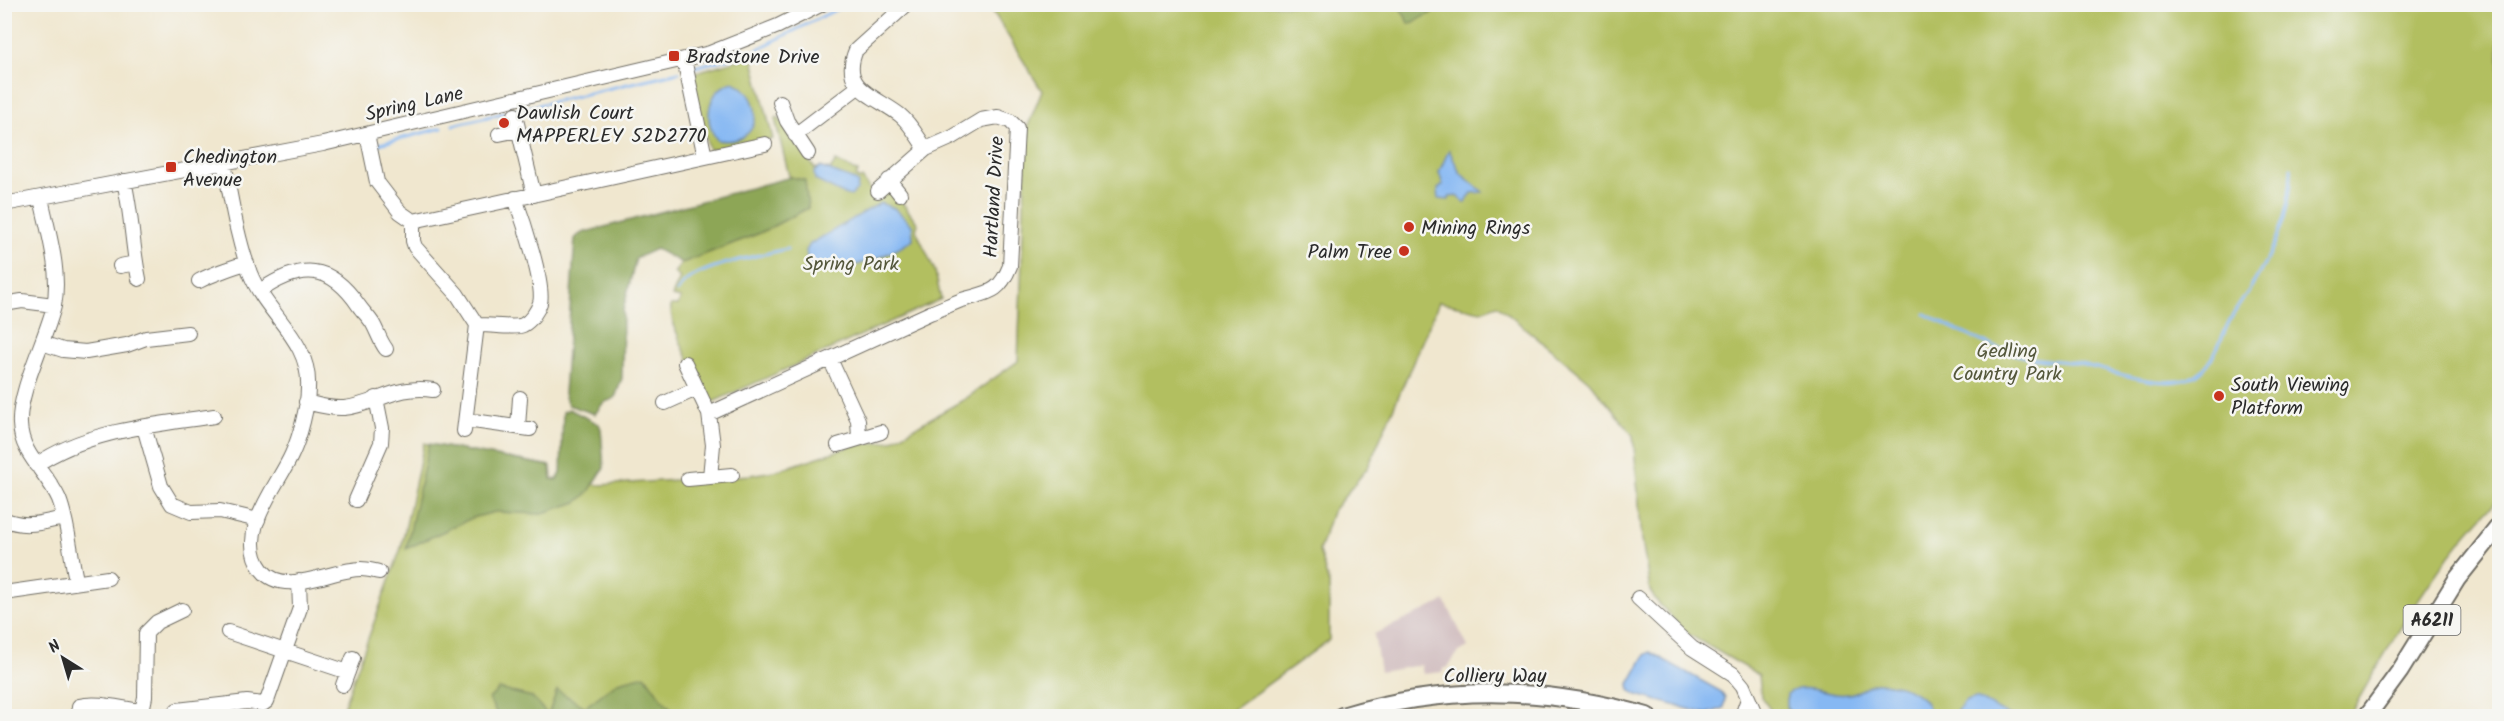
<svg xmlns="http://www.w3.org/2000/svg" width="2504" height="721" font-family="Kalam,sans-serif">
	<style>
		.industrial { fill: #d2bfc1 }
		.green { fill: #b2bf61; stroke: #6e7546; stroke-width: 1.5 }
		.forest { fill: #8da657; stroke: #5c6841; stroke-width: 1.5 }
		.water { fill: #86b8f3; stroke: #58728f; stroke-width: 1.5 }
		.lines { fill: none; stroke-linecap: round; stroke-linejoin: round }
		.stream { stroke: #86b8f3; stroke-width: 3 }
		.minor-casing { stroke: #706d64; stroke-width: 16 }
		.major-casing { stroke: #706d64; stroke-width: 20 }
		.minor { stroke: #fff; stroke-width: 14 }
		.major { stroke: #fff; stroke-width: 16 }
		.poi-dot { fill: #c8321e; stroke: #f6f6f2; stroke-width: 2 }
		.labels { text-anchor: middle; stroke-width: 5; stroke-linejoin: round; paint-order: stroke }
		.shield { fill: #f6f6f2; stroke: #686867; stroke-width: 1.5 }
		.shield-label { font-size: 18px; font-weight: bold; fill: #2b2b2b }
		.poi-label { font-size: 20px; fill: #2b2b2b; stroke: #f6f6f2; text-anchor: start }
		.street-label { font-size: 20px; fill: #2b2b2b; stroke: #f6f6f2 }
		.park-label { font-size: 20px; fill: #54573b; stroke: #f6f6f2 }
	</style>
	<rect width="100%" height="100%" fill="#f6f6f2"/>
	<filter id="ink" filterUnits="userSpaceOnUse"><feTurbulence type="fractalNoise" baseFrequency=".0167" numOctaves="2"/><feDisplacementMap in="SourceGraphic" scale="12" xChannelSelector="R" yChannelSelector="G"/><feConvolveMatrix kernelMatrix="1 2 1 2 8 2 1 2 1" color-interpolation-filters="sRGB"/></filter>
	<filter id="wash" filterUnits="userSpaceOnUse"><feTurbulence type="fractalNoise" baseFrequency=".008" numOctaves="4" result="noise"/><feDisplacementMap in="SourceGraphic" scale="24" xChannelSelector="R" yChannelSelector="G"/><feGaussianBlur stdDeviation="1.35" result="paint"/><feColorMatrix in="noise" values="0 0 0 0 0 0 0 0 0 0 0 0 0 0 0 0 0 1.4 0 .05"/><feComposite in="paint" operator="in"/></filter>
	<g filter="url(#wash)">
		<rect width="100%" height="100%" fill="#f0e7cf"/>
		<path class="industrial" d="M1445,601L1468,647L1459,652L1446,668H1443V672L1423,674L1421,665L1380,672L1374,634Z"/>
		<path class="green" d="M989,5H2499V499C2438,559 2394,637 2352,711L2346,716H1775L1761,697L1759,675L1686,633L1655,599L1650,591L1642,539L1633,435L1589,381L1497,305L1481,311L1439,302L1368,467L1332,512L1319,551L1329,584V640L1224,716H340L401,548L424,443L551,466L552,479L600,485L751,475L779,470L855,445L891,441L965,399L1018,361L1027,128L1042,91Z
			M752,56L773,139L709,150L689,74Z
			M778,117L815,169L820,167L830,170L836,161L858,172L856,176L859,180L862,178L876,198L888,190L898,197L918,224L916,230L935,271L941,299L713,402L709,400C699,378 668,326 671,305H678L681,298L672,296L680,278L674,273L682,263L760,233L808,208L792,177L789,176L775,119Z"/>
		<path class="forest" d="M1398,5H1447L1410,24Z
			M791,177L805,180L808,208L760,233L682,263L656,249L636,258L623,310L622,378L615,398L603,403L595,414L568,405L564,394L575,238L582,233Z
			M569,409L599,424L601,429L604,468L588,493L577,502L540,514L495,512L472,518L406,549L429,444L550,466L551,479L557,480L561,473L563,412Z
			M645,675L662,699L678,716H498L489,699L499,689L532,697L548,715L557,690L585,707L618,682Z"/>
		<path class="water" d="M733,82C765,94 765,148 717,140C703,120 707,90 733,82Z
			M1449,150L1460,173L1483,192L1472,193L1464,203L1458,196L1449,197V200L1439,199L1438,189L1443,185L1439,172Z
			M820,167L854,180L858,184L857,190L851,196L843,194L815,180L814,172Z
			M880,203L894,208L912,225L913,239C894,255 828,281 808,263L806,251L810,244Z
			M1650,652L1720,691L1725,697L1724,708L1707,714L1637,695L1630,690L1629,684L1645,655Z
			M1874,683C1893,682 1930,691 1929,716H1795L1787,709V694C1806,680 1828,698 1848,694C1857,693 1866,688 1874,683Z
			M1976,698L2008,715L2009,716H1952L1966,701Z"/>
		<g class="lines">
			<path class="stream" d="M756,50L847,4
				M691,68L751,52
				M453,125L679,72
				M375,145L442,128
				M677,292C680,289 682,283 686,281C705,265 761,255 787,249
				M1925,314C1956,330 1988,346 2021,356C2040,361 2061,360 2080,364C2110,370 2168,393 2196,375C2215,363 2221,336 2231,318C2236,310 2241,302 2246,295C2271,257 2292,214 2291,168"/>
		</g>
	</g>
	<g filter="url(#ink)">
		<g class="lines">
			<defs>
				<path id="minor" d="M907,4L856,50C839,89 876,96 900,115C911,124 918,138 926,149
					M684,59L705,157
					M780,102L787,121L808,153
					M515,115L534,195
					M367,134L377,182L400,212L413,221V241L415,247L457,294L477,325L464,431
					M499,134L518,130
					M795,135L858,87
					M224,163C231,199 237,238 250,273C267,316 311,340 308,388C308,406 300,437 292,454C278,486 234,534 262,570C284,598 332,569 361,569C367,569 374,571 379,572
					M889,180L900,194
					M124,181C132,214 132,246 139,279
					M41,198C48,232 61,271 54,306C46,339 18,392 20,424C21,455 47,472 59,499C68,522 70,551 75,575
					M4,204L323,144L710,53L778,26L822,4
					M413,221L765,144
					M120,266L136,263
					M199,281C210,275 235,266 247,263
					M260,291C301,263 330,263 359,306C363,312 369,317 373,324C378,333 380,341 386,349
					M4,304L22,301L54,305
					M477,325C489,324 514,329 523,325C531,321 538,310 540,303C545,285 522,217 515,198
					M42,343L63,350L86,352L127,345L146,338L188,333
					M830,359L858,420L859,438
					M685,363L709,414L713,445L710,477
					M306,402C318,405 331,409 344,408C375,405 397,384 433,390
					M665,403L696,389
					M709,414L930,313C941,309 951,304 962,300C988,292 999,294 1010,266L1017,128L1010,121L998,117L981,120L953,137L926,149L878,191
					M466,420L530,429
					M144,427L161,486L172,504L191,512L220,511L258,520
					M518,427L520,398
					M838,445L881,432
					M36,465C87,430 154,425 214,416
					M688,479L732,475
					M356,500L381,443L382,428L376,398
					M4,519C25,529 43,522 64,518
					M4,593L108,578
					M1638,598L1692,648L1733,674L1743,686L1756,716
					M228,632L348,672
					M343,685L353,658
					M79,706C99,701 121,709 142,711
					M177,710L247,702L263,704L267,701L300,608L299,581
					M143,716L142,711L145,697L146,633L157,622L182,610
					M1742,716L1748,699"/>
				<path id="major" d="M1342,716C1444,684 1546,687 1647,716
					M2367,716L2400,671L2457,579L2500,525"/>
			</defs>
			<use href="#minor" class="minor-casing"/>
			<use href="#major" class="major-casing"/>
			<use href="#minor" class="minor"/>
			<use href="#major" class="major"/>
		</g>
	</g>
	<g class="poi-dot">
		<rect x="668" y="50" width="12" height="12" rx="3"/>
		<circle cx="504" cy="123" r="6"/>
		<rect x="165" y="161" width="12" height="12" rx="3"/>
		<circle cx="1409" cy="227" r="6"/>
		<circle cx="1404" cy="251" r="6"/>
		<circle cx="2219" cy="396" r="6"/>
	</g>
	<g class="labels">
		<rect class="shield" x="2403.5" y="605" width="57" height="30" rx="4.5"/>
		<g class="shield-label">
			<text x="2432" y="626">A6211</text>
		</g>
		<g class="poi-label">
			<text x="686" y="63">Bradstone Drive</text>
			<text x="516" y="119">Dawlish Court<tspan x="516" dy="23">MAPPERLEY 52D2770</tspan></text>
			<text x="183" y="163">Chedington<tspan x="183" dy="23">Avenue</tspan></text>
			<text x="1421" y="234">Mining Rings</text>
			<text x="1392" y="258" text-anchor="end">Palm Tree</text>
			<text x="2231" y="391">South Viewing<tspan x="2231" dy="23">Platform</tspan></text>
		</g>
		<g class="street-label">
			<text transform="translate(414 103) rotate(-13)" y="7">Spring Lane</text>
			<text transform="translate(993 197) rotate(-87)" y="7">Hartland Drive</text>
			<text x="1495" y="682">Colliery Way</text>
		</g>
		<g class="park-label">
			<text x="851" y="270">Spring Park</text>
			<text x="2007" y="357">Gedling<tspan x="2007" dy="23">Country Park</tspan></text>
		</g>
	</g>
	<rect width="2504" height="721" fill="none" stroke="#f6f6f2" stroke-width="24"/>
	<g transform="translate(63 658) rotate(323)" stroke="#f6f6f2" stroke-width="4.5" paint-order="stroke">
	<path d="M0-4.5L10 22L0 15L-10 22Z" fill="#2b2b2b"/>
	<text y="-9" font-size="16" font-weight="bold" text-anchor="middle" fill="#2b2b2b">N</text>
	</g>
</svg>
